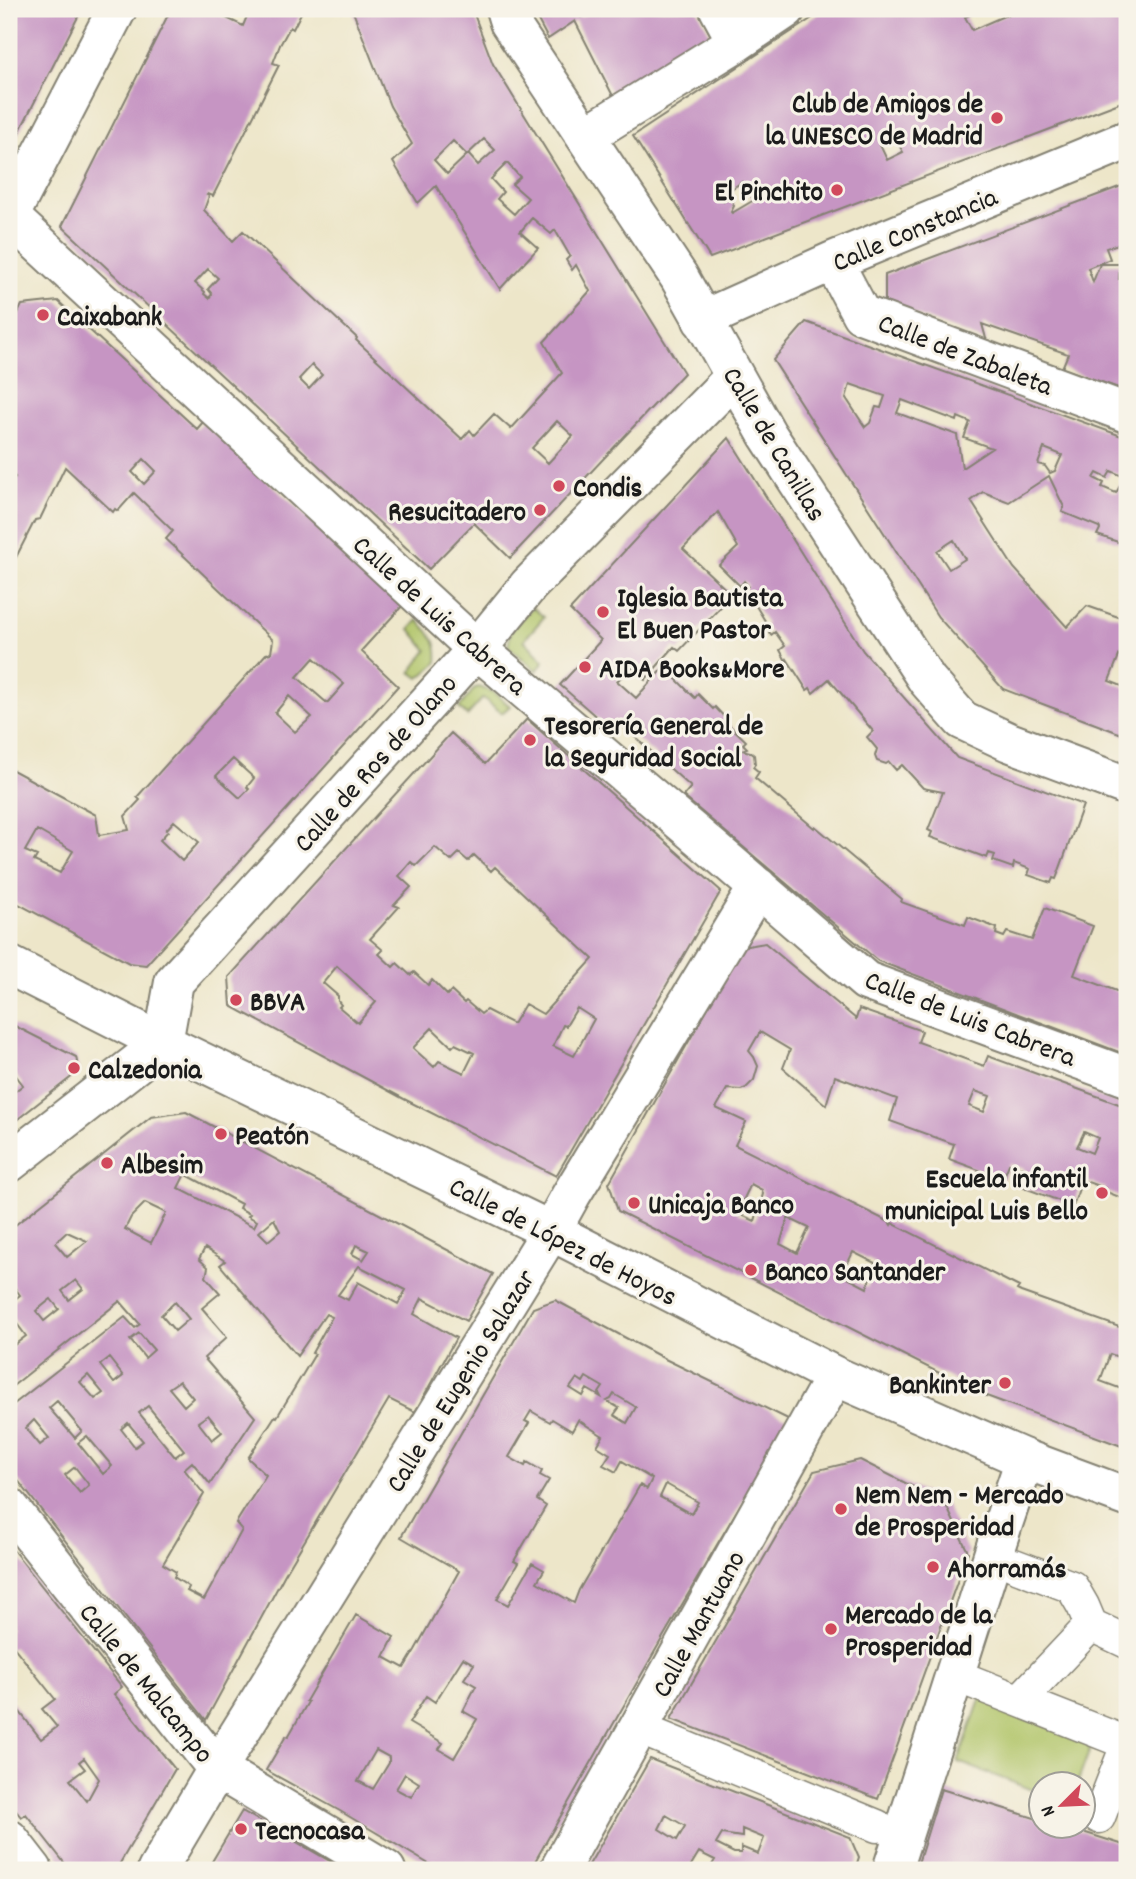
<svg xmlns="http://www.w3.org/2000/svg" width="1136" height="1879" font-family="Dekko,sans-serif">
	<style>
		.green { fill: #b0c468; stroke: #667042; stroke-width: 2 }
		.building { fill: #c695c3; fill-rule: evenodd }
		.lines { fill: none; stroke-linecap: round; stroke-linejoin: round }
		.pedestrian-casing { stroke: #848172; stroke-width: 35 }
		.minor-casing { stroke: #848172; stroke-width: 42 }
		.tertiary-casing { stroke: #848172; stroke-width: 42 }
		.pedestrian { stroke: #fff; stroke-width: 32 }
		.minor { stroke: #fff; stroke-width: 38 }
		.tertiary { stroke: #fff; stroke-width: 38 }
		.poi-dot { fill: #d1495b; stroke: #f7f3e8; stroke-width: 2.5 }
		.labels { text-anchor: middle; stroke-width: 6; stroke-linejoin: round; paint-order: stroke }
		.poi-label { font-size: 28px; font-weight: bold; fill: #1c1c1c; stroke: #f7f3e8; text-anchor: start }
		.street-label { font-size: 28px; fill: #1c1c1c; stroke: #f7f3e8 }
	</style>
	<rect width="100%" height="100%" fill="#f7f3e8"/>
	<filter id="ink" filterUnits="userSpaceOnUse"><feTurbulence type="fractalNoise" baseFrequency=".0143" numOctaves="2"/><feDisplacementMap in="SourceGraphic" scale="14" xChannelSelector="R" yChannelSelector="G"/><feConvolveMatrix kernelMatrix="1 2 1 2 8 2 1 2 1" color-interpolation-filters="sRGB"/></filter>
	<filter id="wash" filterUnits="userSpaceOnUse"><feTurbulence type="fractalNoise" baseFrequency=".00686" numOctaves="4" result="noise"/><feDisplacementMap in="SourceGraphic" scale="28" xChannelSelector="R" yChannelSelector="G"/><feGaussianBlur stdDeviation="1.57" result="paint"/><feColorMatrix in="noise" values="0 0 0 0 0 0 0 0 0 0 0 0 0 0 0 0 0 1.4 0 .05"/><feComposite in="paint" operator="in"/></filter>
	<g filter="url(#wash)">
		<rect width="100%" height="100%" fill="#ede6c9"/>
		<path class="green" d="M532,607L544,617L524,640L544,661L537,671L508,646L511,631Z
			M418,620C432,636 439,640 437,663L419,678L411,672L427,650L410,629Z
			M479,687L493,692L510,706L502,713L483,698L467,716L459,708L475,688Z
			M981,1697L1094,1738L1077,1784H1042L1041,1793L958,1762Z"/>
		<g id="blocks">
			<path class="building" d="M9,9H82L9,152Z
				M171,9H221L218,14L243,26L250,9H303L293,29L290,27L280,45L273,63L279,65L213,196L208,194L207,195L209,196L204,210L233,241L243,231L357,338L356,340L462,439L470,430L474,435L494,414L511,429L562,373L544,342L590,291L576,265L572,270L566,260L570,256L555,230L551,234L532,218L520,232L538,248L500,289L436,186L418,203L393,162L412,144L390,106L352,9H472L493,64L684,373L510,558L474,523L429,569L62,226ZM484,139L495,150L478,165L468,154L447,174L434,160L453,141L467,155ZM507,163L520,177L512,184L528,198L514,214L497,199L503,192L491,179ZM208,269L218,278L208,289L212,294L209,298L204,294L205,292L195,283ZM312,365L322,375L309,389L299,379ZM557,421L573,436L548,463L532,448Z
				M532,9H575L581,17L593,9H620L621,10L623,9H697L711,36L614,98L575,21L548,39Z
				M826,9H982L965,17L972,30L1020,9H1127V100L710,258L633,136ZM895,138L903,152L887,160L880,145ZM742,182L754,200L732,213L731,212L734,206L732,201L729,199L724,201L721,196Z
				M1127,184V241L1106,248L1110,259L1088,268L1093,282L1100,264H1120L1119,279H1127V391L1062,368L1068,354L982,324L987,342L885,303V275Z
				M58,301L197,429L203,422L403,605L361,651L398,686L146,965L129,963L9,899V768L96,815L99,835L129,830L125,816L140,800L137,797L266,654L271,653L273,640L166,539L173,531L134,493L118,511L115,509L113,512L65,467L40,519L35,520L9,571V484L15,477L9,471V331L22,305ZM144,459L156,471L144,484L132,472ZM314,658L344,684L327,703L297,677ZM289,696L312,717L295,732L275,713ZM233,759L254,778L247,787L249,789L240,798L216,776ZM174,821L199,842L182,861L160,840L168,831L166,830ZM37,830L73,851L60,873L34,861L37,856L25,851Z
				M806,322L1127,438V545L1097,535L1100,529L1099,527L1062,512L1064,507L1049,476L1009,502L983,492L971,501L1014,568L1067,627L1087,606L1127,620V650L1122,648L1109,681L1127,688V736L1003,689L938,617L773,360ZM850,384L885,396L881,408L876,407L870,423L865,427L846,398ZM902,400L957,421L958,417L970,422L964,438L992,448L962,468L957,435L897,413ZM1044,448L1062,455L1055,471L1050,473L1045,466L1038,464ZM1111,471L1125,477L1116,493L1102,487L1104,483L1094,478L1097,473L1107,478ZM954,540L965,559L949,569L937,551Z
				M729,438L863,651L957,758L1083,805L1056,879L1053,878L1051,883L1028,875L1030,869L1014,863L1013,868L993,861L995,855L989,853L987,858L930,837L932,832L928,830L943,792L923,788L902,765L896,770L889,762L886,764L877,761L875,756L877,749L867,737L873,731L829,679L813,693L810,688L807,690L787,659L786,661L780,650L785,646L775,632L771,635L765,625L767,624L745,588L748,586L744,581L740,586L719,565L738,547L718,512L683,549L732,595L679,651L674,647L645,680L631,667L617,681L636,698L664,667L695,698L698,694L713,709L715,707L729,722L728,724L746,741L743,744L747,748L742,750L750,752L754,755L755,764L753,767L759,772L755,778L814,828L815,826L902,899L901,902L965,925L968,917L997,928L996,934L1004,937L1007,932L1032,940L1045,908L1093,926L1074,975L1127,995V1055L878,961L683,796L691,787L616,720L608,727L560,685L601,640L570,610Z
				M527,719L721,891L556,1176L404,1099L231,1006L229,977L451,733L485,764ZM435,847L451,861L459,853L468,861L474,855L491,871L495,867L593,959L543,1014L525,1004L513,1024L486,1010L481,1014L466,1001L464,1003L451,991L447,995L432,980L428,985L414,972L410,975L397,963L393,967L379,954L383,950L370,939L399,907L394,905L411,887L399,876L411,862L416,866ZM337,966L376,1002L358,1023L339,1007L341,1005L338,1001V996L323,983ZM577,1008L594,1019L574,1056L553,1046L563,1025L566,1026ZM432,1028L452,1047L455,1044L474,1053L464,1073L439,1061L434,1067L413,1048Z
				M765,943L856,1019L859,1009L922,1031L918,1042L984,1066L988,1056L1127,1107V1200L1104,1191L1105,1188L1082,1180L1073,1206L1019,1186L1025,1169L1009,1164L1003,1179L949,1159L954,1144L890,1121L897,1099L835,1076L826,1105L783,1068L790,1050L760,1032L749,1051L754,1057L758,1066L754,1080L746,1088L741,1090L727,1089L716,1108L746,1122L735,1145L889,1222L891,1225L892,1223L1019,1287L1017,1290L1021,1292L1119,1327L1127,1324V1360L1110,1354L1100,1381L1127,1391V1448L981,1394L618,1211L609,1183L742,947ZM975,1091L990,1096L984,1112L969,1106ZM1084,1132L1098,1138L1092,1153L1077,1147ZM751,1184L762,1190L763,1194L755,1221L737,1213ZM788,1218L809,1228L797,1253L780,1244ZM853,1252L875,1263L867,1288L842,1275Z
				M9,1023L76,1057L79,1071L9,1126V1096L23,1085L11,1069L9,1073Z
				M186,1112L493,1274L466,1321L422,1298L414,1314L456,1338L415,1412L389,1399L285,1574L206,1720L9,1469V1408L125,1317L135,1328L140,1324L120,1301L9,1389V1349L26,1336L9,1313V1304L20,1295L9,1280V1230L151,1117ZM185,1174L241,1204L239,1208L250,1214L248,1216L257,1221L254,1227L178,1188ZM145,1203L166,1213L151,1243L125,1229L131,1217ZM274,1219L280,1231L268,1241L259,1232ZM67,1232L87,1241L67,1257L55,1243ZM356,1245L369,1251L363,1260L352,1254ZM205,1248L225,1261L220,1265L297,1356L326,1314L332,1317L312,1353L315,1354L277,1417L275,1416L248,1458L266,1475L236,1523L242,1530L204,1600L187,1591L189,1587L174,1577L176,1572L163,1564L204,1494L184,1469L192,1462L210,1484L255,1417L204,1358L227,1337L202,1308L220,1293L206,1277L208,1267L199,1259ZM359,1266L406,1290L398,1304L358,1282L348,1300L338,1295ZM76,1280L83,1289L69,1300L62,1291ZM51,1299L59,1309L44,1321L36,1311ZM175,1302L189,1319L175,1331L161,1315ZM139,1333L154,1350L145,1358L130,1340ZM109,1358L123,1376L114,1383L100,1365ZM88,1375L103,1393L95,1399L80,1382ZM179,1381L193,1398L184,1406L169,1388ZM57,1401L82,1431L75,1438L49,1408ZM148,1406L184,1450L175,1457L139,1413ZM208,1415L222,1432L212,1440L198,1422ZM34,1420L49,1438L40,1445L26,1428ZM128,1423L143,1441L135,1447L121,1429ZM87,1436L112,1466L103,1474L78,1443ZM75,1467L89,1485L80,1493L65,1475Z
				M555,1300L665,1359L790,1420L663,1637L530,1870H439L340,1811L266,1770L286,1736L288,1737L308,1702L306,1701L356,1615L394,1637L384,1657L404,1668L415,1650L459,1571L401,1537L533,1308ZM586,1377L603,1387L599,1393L601,1397L587,1389L583,1396L570,1388L577,1378L583,1382ZM614,1394L636,1407L627,1423L614,1415L619,1408L607,1401L611,1399ZM531,1411L550,1422L552,1419L572,1431L578,1420L603,1436L597,1446L610,1454L603,1465L616,1472L622,1461L652,1479L647,1489L640,1485L579,1590L574,1603L537,1582L544,1570L532,1563L508,1605L497,1599L518,1563L514,1561L546,1506L537,1500L549,1480L540,1475L542,1471L527,1462L525,1466L509,1457L529,1423L525,1421ZM666,1484L698,1502L691,1514L660,1497ZM463,1658L474,1664L464,1679L476,1686L463,1711L477,1719L454,1758L439,1749L443,1743L409,1723L426,1696L435,1702ZM376,1750L389,1757V1763L373,1789L358,1781ZM405,1774L419,1783L411,1797L396,1789Z
				M860,1460L945,1503L968,1552L878,1799L671,1719L814,1471Z
				M9,1545L122,1687L114,1694L175,1769L116,1870H70L26,1814L21,1817L9,1802V1692L13,1697L9,1698L41,1739L57,1727L42,1709L55,1699L13,1646L9,1650ZM84,1758L99,1779L87,1801L70,1780L85,1769L79,1762Z
				M650,1759L850,1837L859,1858L855,1870H751L740,1867V1870H709L715,1860L699,1852L688,1870H586ZM666,1815L685,1826L677,1840L659,1829ZM742,1829L764,1838L758,1854L741,1847V1853H734L716,1844L722,1834L742,1837Z
				M941,1789L1041,1820L1042,1826H1064L1127,1846V1870H916Z
				M242,1811L300,1844L345,1870H207Z"/>
		</g>
	</g>
	<g filter="url(#ink)">
		<use href="#blocks" fill-opacity="0" stroke="#848172" stroke-width="2"/>
		<g class="lines">
			<defs>
				<path id="pedestrian" d="M1014,1565L1072,1587L1083,1606L1091,1625L1127,1642
					M972,1682L1127,1743
					M1020,1700L1091,1625
					M638,1728L877,1826
					M1099,1817L1127,1745"/>
				<path id="minor" d="M505,9L509,22L679,277L767,434L927,680L962,720L1009,742L1127,786
					M719,9L737,42
					M585,136L737,42L786,9
					M9,216L477,649L732,865L866,981L1127,1077
					M9,217L117,9
					M833,261L861,314L1127,413
					M702,320L833,261L1127,140
					M9,1163L163,1043L174,982L477,649L529,585L734,377
					M9,1507L217,1769L386,1870
					M9,1839L33,1870
					M157,1870L217,1769L551,1231L571,1195L758,887
					M559,1870L835,1376
					M892,1870L1002,1527L1025,1459"/>
				<path id="tertiary" d="M9,965L163,1043L551,1231L835,1376L1025,1459L1127,1497"/>
			</defs>
			<use href="#pedestrian" class="pedestrian-casing"/>
			<use href="#minor" class="minor-casing"/>
			<use href="#tertiary" class="tertiary-casing"/>
			<use href="#pedestrian" class="pedestrian"/>
			<use href="#minor" class="minor"/>
			<use href="#tertiary" class="tertiary"/>
		</g>
	</g>
	<g class="poi-dot">
		<circle cx="997" cy="118" r="7"/>
		<circle cx="837" cy="190" r="7"/>
		<circle cx="43" cy="315" r="7"/>
		<circle cx="559" cy="486" r="7"/>
		<circle cx="540" cy="510" r="7"/>
		<circle cx="603" cy="612" r="7"/>
		<circle cx="585" cy="667" r="7"/>
		<circle cx="530" cy="740" r="7"/>
		<circle cx="236" cy="1000" r="7"/>
		<circle cx="74" cy="1068" r="7"/>
		<circle cx="221" cy="1134" r="7"/>
		<circle cx="107" cy="1163" r="7"/>
		<circle cx="1102" cy="1193" r="7"/>
		<circle cx="634" cy="1203" r="7"/>
		<circle cx="751" cy="1270" r="7"/>
		<circle cx="1005" cy="1383" r="7"/>
		<circle cx="841" cy="1509" r="7"/>
		<circle cx="933" cy="1567" r="7"/>
		<circle cx="831" cy="1629" r="7"/>
		<circle cx="241" cy="1829" r="7"/>
	</g>
	<g class="labels">
		<g class="poi-label">
			<text x="983" y="112" text-anchor="end">Club de Amigos de<tspan x="983" dy="32">la UNESCO de Madrid</tspan></text>
			<text x="823" y="200" text-anchor="end">El Pinchito</text>
			<text x="57" y="325">Caixabank</text>
			<text x="573" y="496">Condis</text>
			<text x="526" y="520" text-anchor="end">Resucitadero</text>
			<text x="617" y="606">Iglesia Bautista<tspan x="617" dy="32">El Buen Pastor</tspan></text>
			<text x="599" y="677">AIDA Books&amp;More</text>
			<text x="544" y="734">Tesorería General de<tspan x="544" dy="32">la Seguridad Social</tspan></text>
			<text x="250" y="1010">BBVA</text>
			<text x="88" y="1078">Calzedonia</text>
			<text x="235" y="1144">Peatón</text>
			<text x="121" y="1173">Albesim</text>
			<text x="1088" y="1187" text-anchor="end">Escuela infantil<tspan x="1088" dy="32">municipal Luis Bello</tspan></text>
			<text x="648" y="1213">Unicaja Banco</text>
			<text x="765" y="1280">Banco Santander</text>
			<text x="991" y="1393" text-anchor="end">Bankinter</text>
			<text x="855" y="1503">Nem Nem - Mercado<tspan x="855" dy="32">de Prosperidad</tspan></text>
			<text x="947" y="1577">Ahorramás</text>
			<text x="845" y="1623">Mercado de la<tspan x="845" dy="32">Prosperidad</tspan></text>
			<text x="255" y="1839">Tecnocasa</text>
		</g>
		<g class="street-label">
			<text transform="translate(914 228) rotate(-23)" y="10">Calle Constancia</text>
			<text transform="translate(966 353) rotate(21)" y="10">Calle de Zabaleta</text>
			<text transform="translate(776 443) rotate(59)" y="10">Calle de Canillas</text>
			<text transform="translate(441 614) rotate(42)" y="10">Calle de Luis Cabrera</text>
			<text transform="translate(374 762) rotate(-48)" y="10">Calle de Ros de Olano</text>
			<text transform="translate(971 1017) rotate(21)" y="10">Calle de Luis Cabrera</text>
			<text transform="translate(564 1240) rotate(27)" y="10">Calle de López de Hoyos</text>
			<text transform="translate(459 1380) rotate(-58)" y="10">Calle de Eugenio Salazar</text>
			<text transform="translate(697 1623) rotate(-61)" y="10">Calle Mantuano</text>
			<text transform="translate(148 1682) rotate(51)" y="10">Calle de Malcampo</text>
		</g>
	</g>
	<rect width="1136" height="1879" fill="none" stroke="#f7f3e8" stroke-width="35"/>
	<g transform="translate(1062 1805) rotate(246)"><circle r="33" fill="#f7f3e8" stroke="#9f9d96" stroke-width="2"/>
	<path d="M0-5L12 26L0 18L-12 26Z" fill="#d1495b"/>
	<text y="-10" font-size="19" font-weight="bold" text-anchor="middle" fill="#1c1c1c">N</text>
	</g>
</svg>
